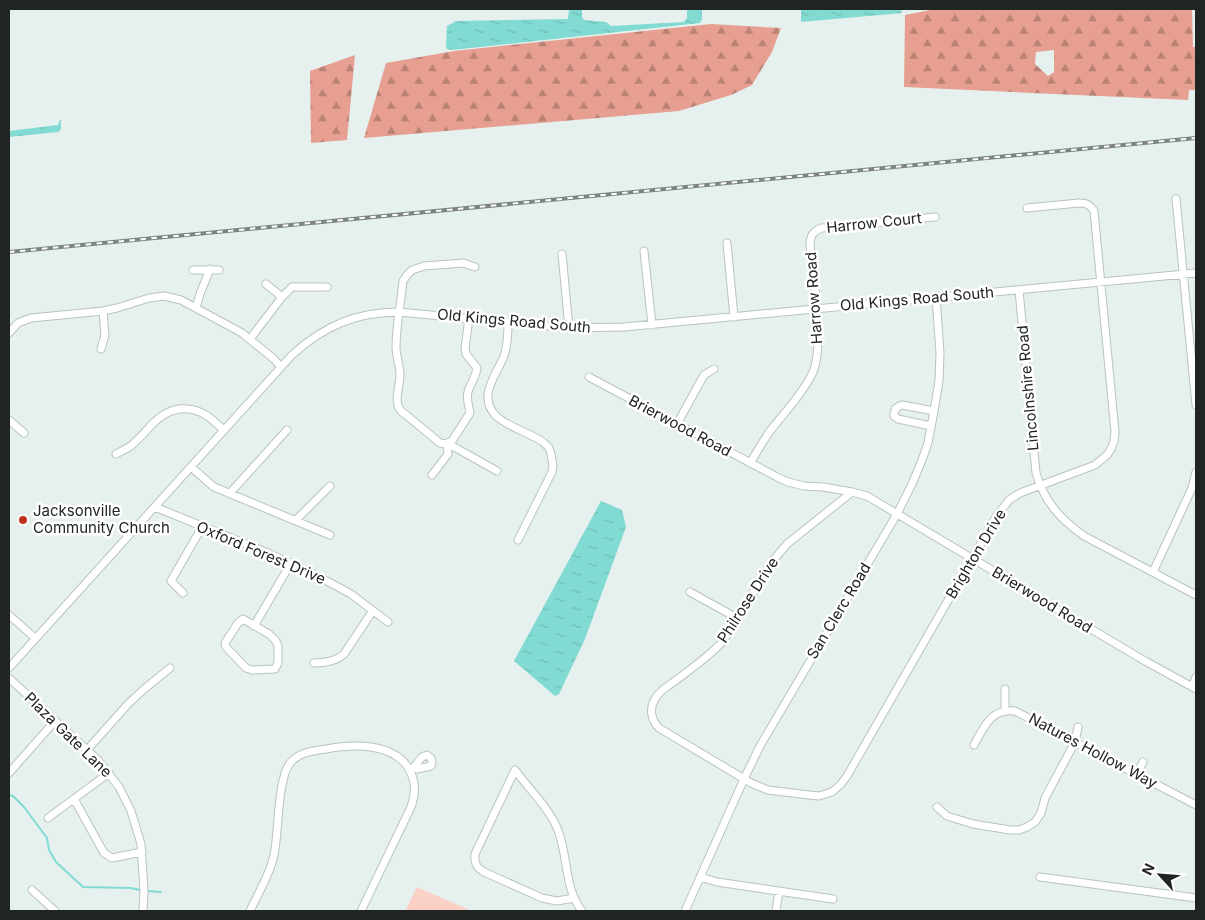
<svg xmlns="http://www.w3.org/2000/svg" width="1205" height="920" font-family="Inter,sans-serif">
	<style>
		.green { fill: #fad0c7 }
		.forest { fill: url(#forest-firs); fill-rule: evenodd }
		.water { fill: url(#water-ripples) }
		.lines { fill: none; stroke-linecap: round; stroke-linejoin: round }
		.stream { stroke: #81dbd2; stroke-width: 2 }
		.minor-casing { stroke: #b8c3c2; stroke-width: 9 }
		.minor { stroke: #fff; stroke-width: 7 }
		.rail-casing { stroke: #7c8382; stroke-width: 4 }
		.rail { stroke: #fff; stroke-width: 2; stroke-dasharray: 5.5; stroke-linecap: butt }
		.poi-dot { fill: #be321b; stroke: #fff; stroke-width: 2 }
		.labels { text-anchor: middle; stroke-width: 5; stroke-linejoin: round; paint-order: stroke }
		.street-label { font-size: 15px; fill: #202423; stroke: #fff }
		.poi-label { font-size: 15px; fill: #202423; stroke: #fff; text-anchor: start }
	</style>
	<defs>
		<pattern id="forest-firs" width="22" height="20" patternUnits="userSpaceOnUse" patternTransform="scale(1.25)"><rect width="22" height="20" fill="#e69f90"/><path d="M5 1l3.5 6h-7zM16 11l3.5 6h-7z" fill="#ba8175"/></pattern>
		<pattern id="water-ripples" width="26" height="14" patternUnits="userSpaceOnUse" patternTransform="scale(1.25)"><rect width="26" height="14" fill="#81dbd2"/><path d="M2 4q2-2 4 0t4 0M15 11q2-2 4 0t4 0" fill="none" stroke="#6fbcb4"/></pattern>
	</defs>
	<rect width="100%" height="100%" fill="#e6f1ef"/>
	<path class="green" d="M417,887L472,911H405Z"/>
	<path class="forest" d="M935,9H1192L1193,47H1196V90H1189L1188,100L904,87L905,15ZM1054,50V72L1048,76L1035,64L1036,52Z
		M711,24L781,28L772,52L752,85L731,95L679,111L364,138L386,63L454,51Z
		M355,55L347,140L311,143L310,71Z"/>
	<path class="water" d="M569,9H582V17L584,20L606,22L611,26L684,22L687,18V9H702V19L700,23L452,50L447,49L446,47L447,26L456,21L568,19Z
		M801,9H901L902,13L801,22Z
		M60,120H61V129L58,132L9,137V131L58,125Z
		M601,501L622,510L626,527L585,639L559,694L555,696L514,661Z"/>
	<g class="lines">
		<path class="stream" d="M9,795L13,796L24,807L47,838L49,850L56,862L83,887L131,888L140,890
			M147,891L161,892"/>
		<defs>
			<path id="minor" d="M1176,199L1196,405
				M727,243L734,317
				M644,251L652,325
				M562,254L569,328
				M193,270H219
				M266,284L282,297
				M1019,290L1036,473C1044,501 1060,519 1084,536L1196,595
				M196,308L200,294L210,269
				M469,318L465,348L466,354L477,368C476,377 470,384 468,392C466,399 469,406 470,413L452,441L446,444L440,443L405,414C391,407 400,387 400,375C400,365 396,357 396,347C396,325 401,303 403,281L407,275L412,270L424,266L463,263L475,267
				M508,322C508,333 508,345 504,356C496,376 477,396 496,416C508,427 530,433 543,442L549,448L551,454L553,466L552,472L518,540
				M9,333L18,323L31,318L103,311L117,308L149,298L164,296L181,300L242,333L274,359L281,367
				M250,339L282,297L292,287H327
				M101,349L105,335L103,311
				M589,377L777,477L788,482L804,486L823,487L852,492L867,496L1145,661L1196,689
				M9,420L24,433
				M677,424L704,375L714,369
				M931,426L898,419L894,416C894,409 896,407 902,405L934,411
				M447,443L497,471
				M116,454C122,451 129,448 133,444C149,430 157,413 179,409C189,408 198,410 206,415C212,419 218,425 224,430
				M750,463C757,452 763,441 770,431C784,413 800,397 811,376C826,351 813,275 810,244C810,236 814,230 822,228L935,217
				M191,467L214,487L330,535
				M432,475L448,454L447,443
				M852,492L787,544L771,563L724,640C710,656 692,668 675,681C668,686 659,691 655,699C649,709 651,720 659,728L751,783L768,790L809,795L819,796L832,792L841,784L847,776L996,517L1009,500L1020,493L1095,465L1107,455L1111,449L1114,441L1115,432L1094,211C1090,205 1087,203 1079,203L1027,208
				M230,493L287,430
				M155,507L268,553L312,573L351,594L388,622
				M296,520L330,486
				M1153,572L1192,488L1196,472
				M690,592L737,618
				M183,593L171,581L202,527
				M9,615L35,638
				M243,619L269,634L276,641L278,646V663L275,669L252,670L246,668L226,647L225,643L238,623Z
				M254,626L291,563
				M314,663C326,662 335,662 344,654L372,612
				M9,668L292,355C324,326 356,312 399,312L569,328L624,327L1196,273
				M9,678L98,760L119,787L131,811L141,844L144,891L143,911
				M1192,687L1196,677
				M1005,689V711
				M974,745C984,727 991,708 1015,711L1196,805
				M87,750L128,704L143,690L170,668
				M409,770L414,767L417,769L431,766L432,762L431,758L427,755L422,757L414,767
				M9,773L55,721
				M1137,774L1143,762
				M74,799L104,853L112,858L142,852
				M937,807L947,816L973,824L1010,830H1019L1027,827L1035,822L1041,813L1045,798L1075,742L1078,727
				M48,818L109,773
				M700,877L717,882L833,899
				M1040,877L1196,898
				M32,890L55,911
				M574,898L557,901L542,898L484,872C476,867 474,863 475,854L515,770C529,789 552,811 559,833C568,859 565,890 582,911
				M250,911C258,893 270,875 274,855C279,833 277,777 291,762C300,752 313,751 326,749C354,744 397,742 411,773C416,784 415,796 411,807L361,911
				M685,911L744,779L760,746L897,514L912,484L922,460L928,443L934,411L939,381L940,353L936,297
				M776,911L779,891"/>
		</defs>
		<use href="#minor" class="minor-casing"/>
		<use href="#minor" class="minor"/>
		<defs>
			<path id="rail" d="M9,252L1196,138"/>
		</defs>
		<use href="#rail" class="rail-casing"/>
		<use href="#rail" class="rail"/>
	</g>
	<circle class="poi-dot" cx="23" cy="520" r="5"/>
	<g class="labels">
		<g class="street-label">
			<text transform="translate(874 223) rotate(-6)" y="5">Harrow Court</text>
			<text transform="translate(814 298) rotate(-94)" y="5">Harrow Road</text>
			<text transform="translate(917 299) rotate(-5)" y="5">Old Kings Road South</text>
			<text transform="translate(514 321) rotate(5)" y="5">Old Kings Road South</text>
			<text transform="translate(1028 388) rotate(-95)" y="5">Lincolnshire Road</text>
			<text transform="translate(680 426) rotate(28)" y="5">Brierwood Road</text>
			<text transform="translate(261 553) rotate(23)" y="5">Oxford Forest Drive</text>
			<text transform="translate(976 554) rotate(-59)" y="5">Brighton Drive</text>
			<text transform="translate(748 600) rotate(-57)" y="5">Philrose Drive</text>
			<text transform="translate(1042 600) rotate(31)" y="5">Brierwood Road</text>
			<text transform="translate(839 611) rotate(-59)" y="5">San Clerc Road</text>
			<text transform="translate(68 735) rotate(44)" y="5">Plaza Gate Lane</text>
			<text transform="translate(1093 751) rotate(28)" y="5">Natures Hollow Way</text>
		</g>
		<g class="poi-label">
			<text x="33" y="516">Jacksonville<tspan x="33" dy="17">Community Church</tspan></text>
		</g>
	</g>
	<rect width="1205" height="920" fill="none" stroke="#202423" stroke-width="20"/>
	<g transform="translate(1160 875) rotate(296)" stroke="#ffffff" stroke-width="4" paint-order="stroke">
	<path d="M0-4L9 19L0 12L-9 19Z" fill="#202423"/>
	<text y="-8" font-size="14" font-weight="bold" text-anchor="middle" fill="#202423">N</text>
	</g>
</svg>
